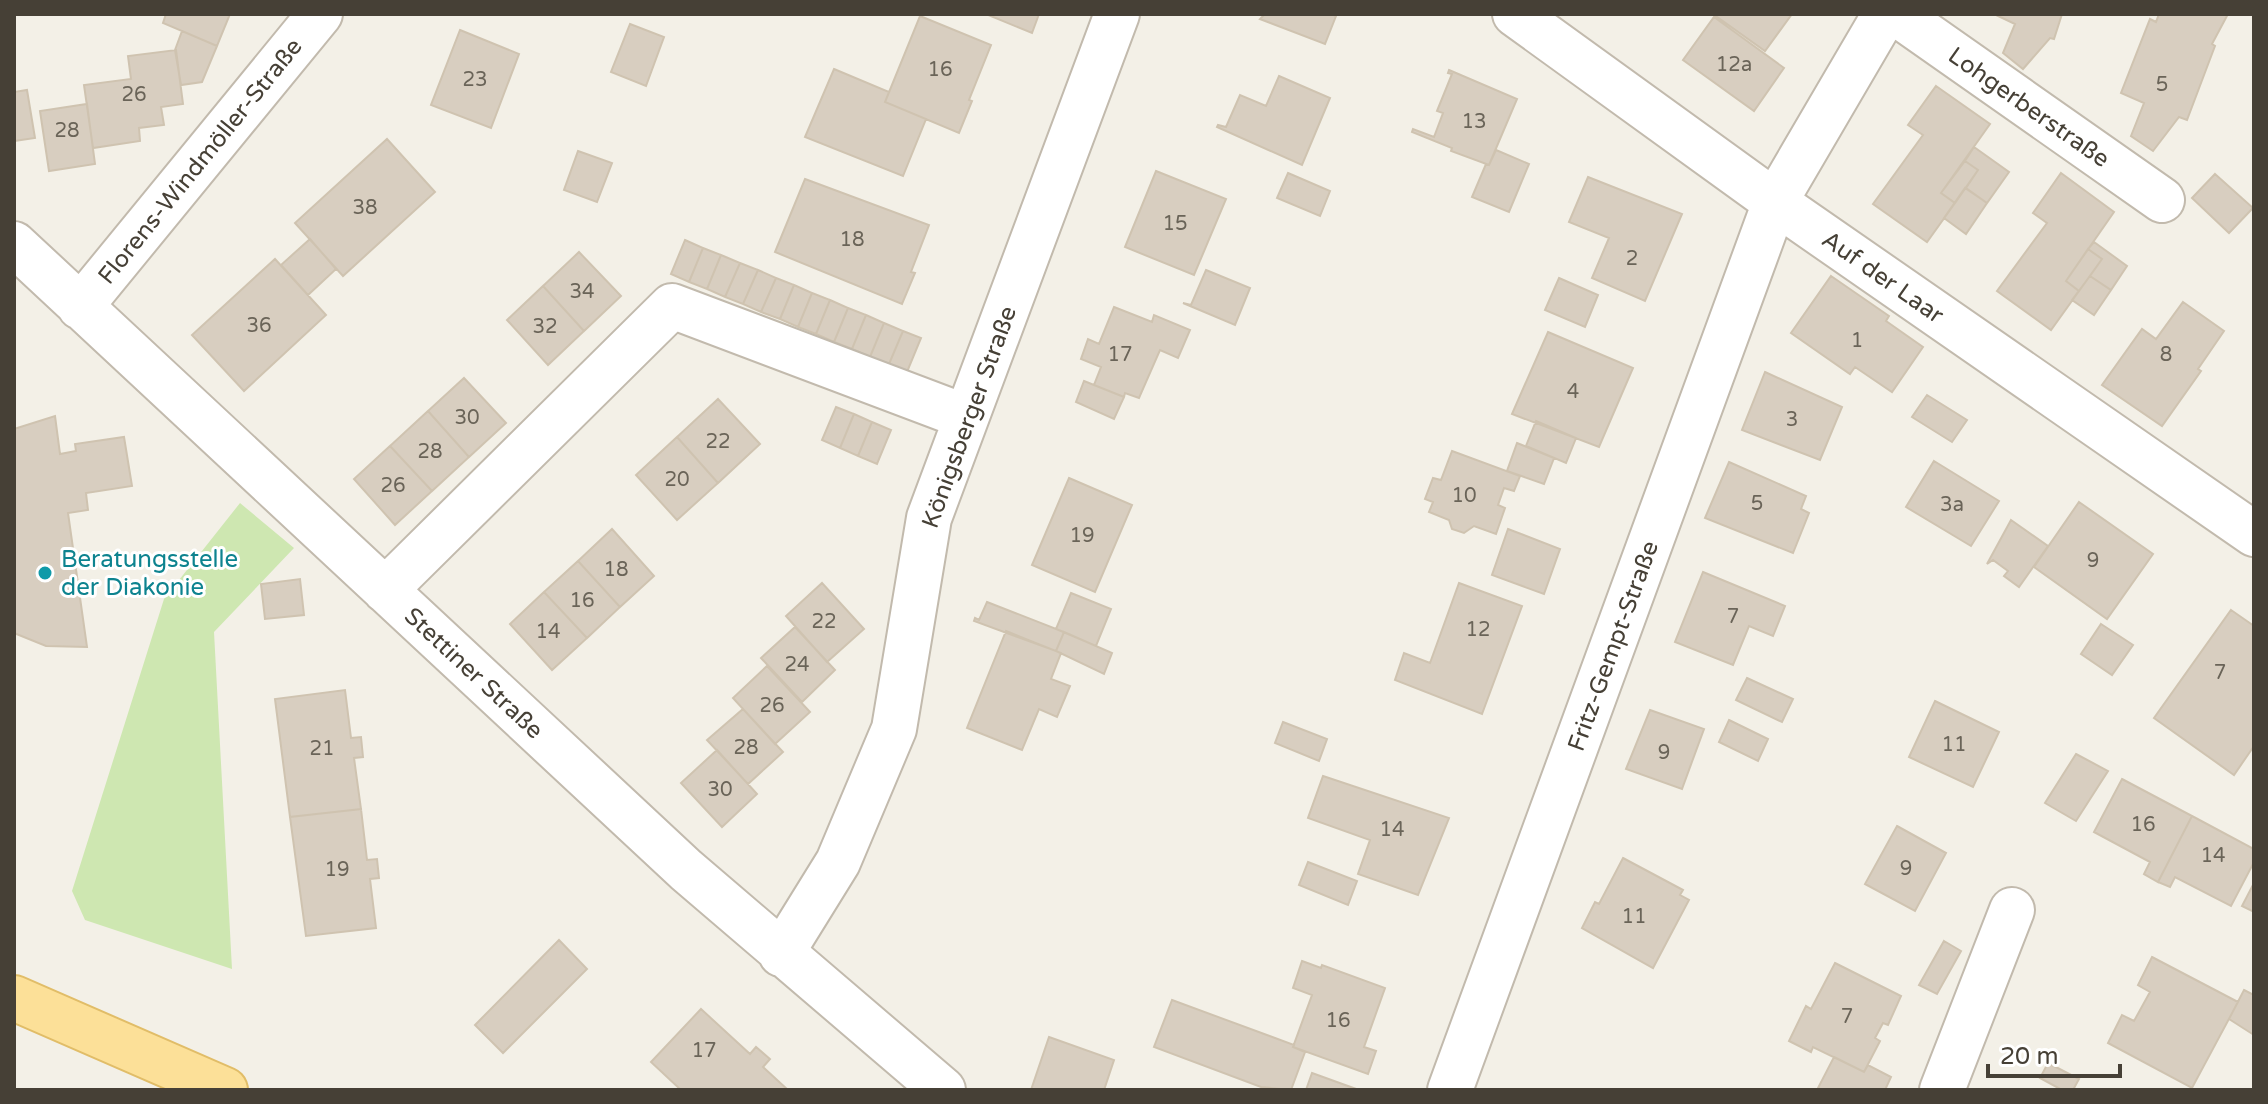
<svg xmlns="http://www.w3.org/2000/svg" width="2268" height="1104" font-family="'Varela Round',sans-serif">
	<style>
		.green { fill: #cee7b1 }
		.building { fill: #d8cec0; stroke: #cfc3b0; stroke-width: 2 }
		.lines { fill: none; stroke-linecap: round; stroke-linejoin: round }
		.minor-casing { stroke: #c2baad; stroke-width: 48 }
		.major-casing { stroke: #e1bd68; stroke-width: 48 }
		.minor { stroke: #fff; stroke-width: 44 }
		.major { stroke: #fce098; stroke-width: 44 }
		.culture-dot { fill: #0f9aa8; stroke: #fff; stroke-width: 3 }
		.labels { text-anchor: middle; stroke-width: 6; stroke-linejoin: round; paint-order: stroke }
		.number-label { font-size: 20px; fill: #6a6458 }
		.street-label { font-size: 24px; fill: #464036; stroke: #fff }
		.culture-label { font-size: 24px; fill: #0d838f; stroke: #fff; text-anchor: start }
	</style>
	<rect width="100%" height="100%" fill="#f3f0e7"/>
	<path class="green" d="M240,503L294,548L214,632L232,969L85,920L72,891L164,599Z"/>
	<path class="building" d="M166,14H230L217,46L163,23Z
		M986,14H1039L1032,33Z
		M1265,14H1332L1336,16L1325,44L1260,19Z
		M1713,14H1792L1765,51Z
		M1994,14H2062L2054,39L2050,38L2023,69L2003,53L2015,24Z
		M2159,14H2228L2212,44L2215,46L2187,120L2179,117L2153,151L2131,136L2144,103L2121,93L2150,19L2156,22Z
		M920,16L991,45L969,100L972,101L959,133L885,102Z
		M1714,17L1784,68L1754,111L1683,60Z
		M630,24L664,37L646,86L611,72Z
		M460,30L519,54L491,128L431,105Z
		M182,31L217,46L202,82L181,85L175,50Z
		M176,50L183,104L161,107L164,125L139,128L140,141L93,148L84,85L131,79L128,56Z
		M834,69L889,92L885,102L926,119L903,176L805,137Z
		M1449,70L1517,99L1489,165L1451,151L1452,148L1412,132L1413,129L1434,137L1443,113L1437,111L1452,74L1448,73Z
		M1279,76L1330,98L1302,165L1217,127L1218,125L1226,127L1240,95L1266,106Z
		M1936,86L1990,124L1941,193L1955,203L1927,242L1873,204L1923,135L1908,125Z
		M27,90L35,138L14,141V92Z
		M87,104L95,164L49,171L40,111Z
		M387,139L435,192L343,276L295,223Z
		M1974,147L2009,172L1987,203L1966,188L1978,170L1965,161Z
		M1496,150L1529,164L1509,212L1472,197L1486,164L1489,165Z
		M578,151L612,163L597,202L564,190Z
		M1965,161L1978,170L1955,203L1941,193Z
		M1156,171L1226,199L1194,275L1125,247Z
		M1288,173L1330,191L1320,216L1277,198Z
		M2061,173L2114,212L2066,281L2079,291L2051,330L1997,291L2047,223L2033,213Z
		M2215,174L2253,208L2229,233L2192,198Z
		M1588,177L1682,214L1645,301L1592,278L1609,238L1569,222Z
		M805,179L929,225L911,272L915,273L902,304L775,252Z
		M1965,188L1987,203L1966,234L1944,218Z
		M310,239L336,269L308,295L281,265Z
		M685,240L703,248L689,282L671,274Z
		M2094,242L2127,266L2111,290L2090,276L2102,259L2088,249Z
		M703,248L721,255L707,289L689,282Z
		M2088,249L2102,259L2079,291L2066,281Z
		M579,252L621,296L584,331L543,286Z
		M721,255L740,263L725,297L707,289Z
		M275,259L326,315L244,391L192,335Z
		M740,263L758,270L743,304L725,297Z
		M758,270L776,278L761,312L743,304Z
		M1206,270L1250,288L1235,325L1183,303L1191,305Z
		M1831,276L1889,316L1886,321L1923,347L1892,392L1855,367L1850,374L1791,333Z
		M2090,276L2111,290L2094,315L2072,300Z
		M776,278L794,285L780,319L761,312Z
		M1559,278L1598,295L1585,327L1545,310Z
		M794,285L812,293L798,327L780,319Z
		M543,286L584,331L548,365L507,320Z
		M812,293L830,300L816,334L798,327Z
		M830,300L848,308L834,342L816,334Z
		M2183,302L2224,331L2198,369L2201,371L2162,426L2102,385L2142,329L2156,339Z
		M1114,307L1152,322L1154,315L1190,330L1178,358L1160,350L1139,398L1125,393L1124,397L1094,385L1101,367L1081,359L1088,339L1099,344Z
		M848,308L866,315L852,349L834,342Z
		M866,315L884,323L870,357L852,349Z
		M884,323L903,331L889,364L870,357Z
		M903,331L921,338L907,372L889,364Z
		M1548,332L1633,368L1599,447L1512,414Z
		M1765,372L1842,407L1820,460L1742,430Z
		M464,378L506,423L469,457L428,411Z
		M1084,381L1124,397L1114,419L1076,402Z
		M1927,395L1967,420L1952,442L1912,417Z
		M718,399L760,444L718,483L677,437Z
		M836,407L854,414L840,448L822,440Z
		M428,411L469,457L432,491L390,446Z
		M854,414L872,422L858,456L840,448Z
		M55,416L60,454L76,451L75,444L124,437L132,486L86,493L88,510L68,513L87,647L46,646L14,633V429Z
		M1536,421L1576,438L1566,463L1526,446Z
		M872,422L891,430L877,464L858,456Z
		M677,437L718,483L677,520L636,475Z
		M1517,443L1554,458L1544,484L1507,471Z
		M390,446L432,491L395,525L354,479Z
		M1452,451L1520,476L1514,491L1504,488L1498,505L1505,508L1496,534L1474,526L1464,533L1452,529L1449,520L1429,512L1433,502L1425,499L1433,478L1441,480Z
		M1934,461L1999,501L1971,546L1906,507Z
		M1729,462L1806,496L1801,509L1809,513L1793,553L1705,518Z
		M1069,478L1132,505L1095,592L1032,565Z
		M2079,502L2153,554L2107,619L2034,567Z
		M2011,520L2048,546L2019,587L2004,576L2008,571L1993,560L1987,564Z
		M612,529L654,576L620,607L578,561Z
		M1508,529L1560,549L1544,594L1492,575Z
		M578,561L620,607L587,638L544,592Z
		M1703,572L1785,606L1773,636L1749,626L1733,665L1675,642Z
		M300,579L304,615L265,619L261,584Z
		M822,583L864,629L827,662L786,616Z
		M1459,583L1522,606L1482,714L1395,680L1404,653L1430,663Z
		M544,592L587,638L552,670L510,624Z
		M1071,593L1111,609L1096,646L1056,629Z
		M987,602L1064,632L1056,651L974,621L975,618L979,620Z
		M2231,610L2254,626V746L2234,775L2154,718Z
		M2101,624L2133,645L2112,675L2081,654Z
		M795,627L835,670L802,702L761,658Z
		M1006,631L1061,653L1051,679L1070,686L1057,717L1039,709L1022,750L967,728Z
		M1064,632L1112,653L1104,674L1056,651Z
		M767,666L810,712L775,744L733,698Z
		M1747,678L1793,699L1782,722L1736,700Z
		M345,690L351,738L361,737L363,757L354,758L361,809L290,817L275,699Z
		M1935,701L1999,732L1973,787L1909,757Z
		M743,709L783,752L748,784L707,740Z
		M1650,710L1704,729L1682,789L1626,769Z
		M1729,720L1768,739L1758,761L1719,742Z
		M1283,722L1327,739L1319,761L1275,743Z
		M717,750L757,794L722,827L681,783Z
		M2076,754L2108,771L2076,821L2045,803Z
		M1323,776L1449,818L1418,895L1358,874L1370,840L1308,818Z
		M2122,779L2192,816L2158,882L2144,874L2150,862L2094,832Z
		M361,809L367,860L377,859L379,878L370,879L376,928L306,936L290,817Z
		M2192,816L2254,849V862L2231,906L2175,877L2170,887L2158,882Z
		M1897,826L1946,853L1915,911L1865,884Z
		M1623,858L1683,890L1680,895L1689,900L1653,968L1582,928L1595,902L1599,904Z
		M1308,862L1357,881L1348,905L1299,885Z
		M2254,883V912L2242,906Z
		M559,940L587,969L503,1053L475,1025Z
		M1944,941L1961,951L1937,994L1919,985Z
		M2152,957L2238,1002L2192,1088L2108,1043L2122,1015L2134,1021L2150,992L2138,985Z
		M1302,961L1321,968L1322,965L1385,988L1364,1047L1376,1051L1368,1074L1293,1047L1312,995L1293,988Z
		M1835,963L1901,996L1888,1025L1883,1023L1875,1038L1880,1041L1864,1072L1813,1047L1811,1052L1789,1041L1806,1006L1811,1009Z
		M2244,990L2254,995V1035L2229,1019Z
		M1172,1000L1294,1045L1293,1047L1305,1052L1291,1090L1261,1087L1154,1047Z
		M701,1009L750,1054L756,1047L770,1059L763,1067L788,1090H681L651,1062Z
		M1049,1037L1114,1060L1104,1090H1031Z
		M1834,1057L1864,1072L1868,1065L1891,1077L1885,1090H1822L1818,1088Z
		M2048,1063L2079,1079L2073,1090H2062L2040,1078Z
		M1312,1073L1359,1090H1306Z"/>
	<g class="lines">
		<defs>
			<path id="minor" d="M1515,14L1775,202L2254,534
				M1897,14L2162,200
				M14,244L686,870L943,1090
				M80,307L320,14
				M385,590L672,306L966,417
				M781,954L838,862L894,729L929,518L1117,14
				M1450,1090L1775,202L1885,14
				M1942,1090L2012,910"/>
			<path id="major" d="M14,998L225,1090"/>
		</defs>
		<use href="#minor" class="minor-casing"/>
		<use href="#major" class="major-casing"/>
		<use href="#minor" class="minor"/>
		<use href="#major" class="major"/>
	</g>
	<circle class="culture-dot" cx="45" cy="573" r="8"/>
	<g class="labels">
		<g class="number-label">
			<text x="1734" y="71">12a</text>
			<text x="940" y="76">16</text>
			<text x="475" y="86">23</text>
			<text x="2162" y="91">5</text>
			<text x="134" y="101">26</text>
			<text x="1474" y="128">13</text>
			<text x="67" y="137">28</text>
			<text x="365" y="214">38</text>
			<text x="1175" y="230">15</text>
			<text x="852" y="246">18</text>
			<text x="1632" y="265">2</text>
			<text x="582" y="298">34</text>
			<text x="259" y="332">36</text>
			<text x="545" y="333">32</text>
			<text x="1857" y="347">1</text>
			<text x="1120" y="361">17</text>
			<text x="2166" y="361">8</text>
			<text x="1573" y="398">4</text>
			<text x="467" y="424">30</text>
			<text x="1792" y="426">3</text>
			<text x="718" y="448">22</text>
			<text x="430" y="458">28</text>
			<text x="677" y="486">20</text>
			<text x="393" y="492">26</text>
			<text x="1464" y="502">10</text>
			<text x="1757" y="510">5</text>
			<text x="1952" y="511">3a</text>
			<text x="1082" y="542">19</text>
			<text x="2093" y="567">9</text>
			<text x="616" y="576">18</text>
			<text x="582" y="607">16</text>
			<text x="1733" y="623">7</text>
			<text x="824" y="628">22</text>
			<text x="1478" y="636">12</text>
			<text x="548" y="638">14</text>
			<text x="797" y="671">24</text>
			<text x="2220" y="679">7</text>
			<text x="772" y="712">26</text>
			<text x="1954" y="751">11</text>
			<text x="746" y="754">28</text>
			<text x="322" y="755">21</text>
			<text x="1664" y="759">9</text>
			<text x="720" y="796">30</text>
			<text x="2143" y="831">16</text>
			<text x="1392" y="836">14</text>
			<text x="2213" y="862">14</text>
			<text x="1906" y="875">9</text>
			<text x="337" y="876">19</text>
			<text x="1634" y="923">11</text>
			<text x="1847" y="1023">7</text>
			<text x="1338" y="1027">16</text>
			<text x="704" y="1057">17</text>
		</g>
		<g class="street-label">
			<text transform="translate(2029 107) rotate(35)" y="8">Lohgerberstraße</text>
			<text transform="translate(200 161) rotate(-51)" y="8">Florens-Windmöller-Straße</text>
			<text transform="translate(1883 277) rotate(35)" y="8">Auf der Laar</text>
			<text transform="translate(969 417) rotate(-70)" y="8">Königsberger Straße</text>
			<text transform="translate(1613 646) rotate(-70)" y="8">Fritz-Gempt-Straße</text>
			<text transform="translate(474 673) rotate(43)" y="8">Stettiner Straße</text>
		</g>
		<g class="culture-label">
			<text x="61" y="567">Beratungsstelle<tspan x="61" dy="28">der Diakonie</tspan></text>
		</g>
	</g>
	<rect width="2268" height="1104" fill="none" stroke="#464036" stroke-width="32"/>
	<path d="M1988 1064v12h132v-12" fill="none" stroke="#464036" stroke-width="4"/>
	<text x="2000" y="1064" font-size="24" fill="#464036" stroke="#ffffff" stroke-width="6" paint-order="stroke">20 m</text>
</svg>
